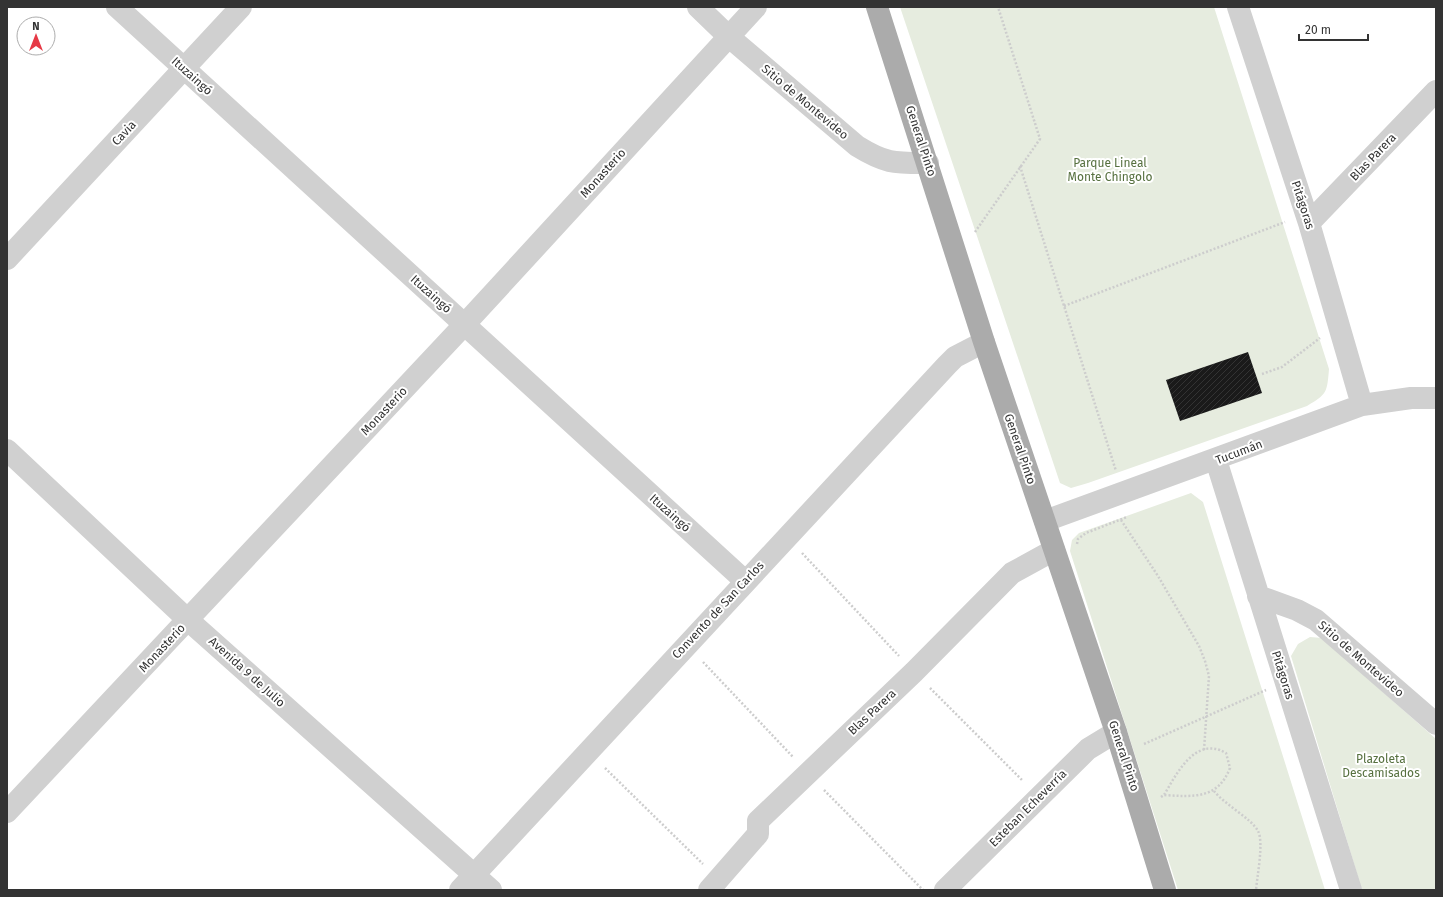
<svg xmlns="http://www.w3.org/2000/svg" width="1443" height="897" font-family="'Fira Sans',sans-serif">
	<style>
		.green { fill: #e6ecdf }
		.building { fill: url(#building-hatch) }
		.lines { fill: none; stroke-linecap: round; stroke-linejoin: round }
		.path { stroke: #cdcdcd; stroke-width: 2.5; stroke-dasharray: 2 2; stroke-linecap: butt }
		.minor { stroke: #d0d0d0; stroke-width: 22 }
		.major { stroke: #ababab; stroke-width: 22 }
		.labels { text-anchor: middle; stroke-width: 4; stroke-linejoin: round; paint-order: stroke }
		.street-label { font-size: 12px; fill: #333; stroke: #fff }
		.park-label { font-size: 12px; fill: #56703f; stroke: #fff }
	</style>
	<defs>
		<pattern id="building-hatch" width="6" height="6" patternUnits="userSpaceOnUse"><rect width="6" height="6" fill="#1a1a1a"/><path d="M-1 1l2-2M0 6l6-6M5 7l2-2" fill="none" stroke="#333"/></pattern>
	</defs>
	<rect width="100%" height="100%" fill="#fff"/>
	<path class="green" d="M900,7H1214L1329,369C1327,393 1327,394 1307,406L1088,483L1071,488L1060,483Z
		M1191,493L1203,502L1325,890H1178L1070,551L1072,540L1079,533Z
		M1310,637L1322,638L1436,739V890H1362L1291,656L1298,644Z"/>
	<path class="building" d="M1248,352L1262,393L1180,421L1166,380Z"/>
	<g class="lines">
		<path class="path" d="M1020,166L1116,471
			M975,232L1040,139L998,7
			M1064,306L1285,222
			M1262,374L1282,367L1320,338
			M1121,520L1158,576L1199,646L1205,661L1209,676L1204,750
			M1077,544L1078,539L1086,533L1127,517
			M802,553L899,656
			M703,662L793,757
			M930,688L1022,780V782
			M1144,744L1266,690
			M605,768L703,864
			M824,790L923,890
			M1214,791C1225,805 1251,818 1258,831C1264,842 1257,877 1256,890
			M1161,797L1164,795C1176,775 1195,735 1226,753L1230,768C1218,799 1194,797 1164,795"/>
		<path class="minor" d="M117,7L745,581
			M698,7L728,36L857,146C886,164 895,163 928,163
			M1238,7L1309,223L1362,405
			M1309,223L1436,91
			M7,259L241,7
			M7,450L188,620L491,890
			M1216,460L1351,890
			M1045,521L1362,405L1411,398H1436
			M1258,596L1297,610L1316,620L1436,724
			M7,812L464,325L756,7
			M460,890L947,365L955,357L984,342
			M709,890L758,834V821L914,672L1012,573L1054,550
			M945,890L1088,749L1116,732"/>
		<path class="major" d="M877,7L984,342L1116,732L1165,890"/>
	</g>
	<g class="labels">
		<g class="street-label">
			<text transform="translate(192 76) rotate(42)" y="4">Ituzaingó</text>
			<text transform="translate(805 102) rotate(40)" y="4">Sitio de Montevideo</text>
			<text transform="translate(124 133) rotate(-47)" y="4">Cavia</text>
			<text transform="translate(921 141) rotate(72)" y="4">General Pinto</text>
			<text transform="translate(1373 157) rotate(-46)" y="4">Blas Parera</text>
			<text transform="translate(603 173) rotate(-48)" y="4">Monasterio</text>
			<text transform="translate(1303 205) rotate(72)" y="4">Pitágoras</text>
			<text transform="translate(431 294) rotate(42)" y="4">Ituzaingó</text>
			<text transform="translate(384 411) rotate(-47)" y="4">Monasterio</text>
			<text transform="translate(1020 449) rotate(71)" y="4">General Pinto</text>
			<text transform="translate(1239 452) rotate(-21)" y="4">Tucumán</text>
			<text transform="translate(670 513) rotate(42)" y="4">Ituzaingó</text>
			<text transform="translate(718 610) rotate(-47)" y="4">Convento de San Carlos</text>
			<text transform="translate(162 648) rotate(-47)" y="4">Monasterio</text>
			<text transform="translate(1361 659) rotate(41)" y="4">Sitio de Montevideo</text>
			<text transform="translate(247 672) rotate(42)" y="4">Avenida 9 de Julio</text>
			<text transform="translate(1283 675) rotate(73)" y="4">Pitágoras</text>
			<text transform="translate(872 712) rotate(-43)" y="4">Blas Parera</text>
			<text transform="translate(1124 756) rotate(72)" y="4">General Pinto</text>
			<text transform="translate(1028 808) rotate(-45)" y="4">Esteban Echeverría</text>
		</g>
		<g class="park-label">
			<text x="1110" y="167">Parque Lineal<tspan x="1110" dy="14">Monte Chingolo</tspan></text>
			<text x="1381" y="763">Plazoleta<tspan x="1381" dy="14">Descamisados</tspan></text>
		</g>
	</g>
	<rect width="1443" height="897" fill="none" stroke="#333333" stroke-width="16"/>
	<g transform="translate(36 36)"><circle r="19" fill="#ffffff" stroke="#adadad"/>
	<path d="M0-3L7 15L0 10L-7 15Z" fill="#e63946"/>
	<text y="-6" font-size="11" font-weight="bold" text-anchor="middle" fill="#333333">N</text>
	</g>
	<path d="M1299 34v6h69v-6" fill="none" stroke="#333333" stroke-width="2"/>
	<text x="1305" y="34" font-size="12" fill="#333333" stroke="#ffffff" stroke-width="3" paint-order="stroke">20 m</text>
</svg>
